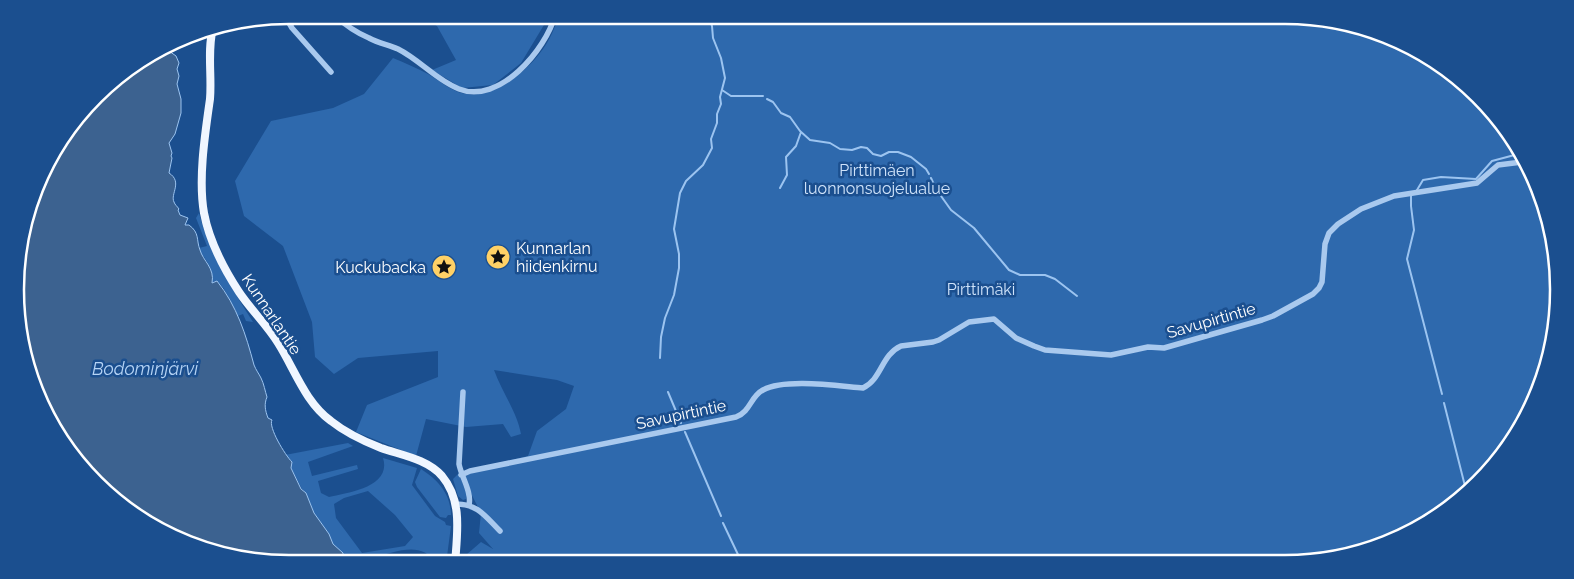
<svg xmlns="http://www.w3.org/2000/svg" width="1574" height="579" font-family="Raleway,sans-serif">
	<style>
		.green { fill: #2e69ad; fill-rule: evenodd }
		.water { fill: #3c6290; stroke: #9cc4f0 }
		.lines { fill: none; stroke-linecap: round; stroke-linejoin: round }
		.stream { stroke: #9cc4f0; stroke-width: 2 }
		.minor { stroke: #a9c9ee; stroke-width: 5.5 }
		.major { stroke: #f0f6ff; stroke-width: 8 }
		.labels { text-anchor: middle; stroke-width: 5; stroke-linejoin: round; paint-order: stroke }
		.park-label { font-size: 16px; fill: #cfe3fa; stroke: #1b4f8f }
		.poi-label { font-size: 16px; fill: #fff; stroke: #1b4f8f; text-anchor: start }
		.street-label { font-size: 16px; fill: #fff; stroke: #1b4f8f }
		.water-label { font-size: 18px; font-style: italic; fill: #b5d3f5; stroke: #1b4f8f }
		.rim { fill: none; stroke: #fff; stroke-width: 2.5 }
	</style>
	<rect width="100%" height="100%" fill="#1b4f8f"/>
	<path class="green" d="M416,15H550L521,63L493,85L462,88L432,70L456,60L437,26Z
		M559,15H1284L1356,24L1452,72L1522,153L1557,254L1550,361L1522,427L1466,496L1406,536L1321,562L485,564L466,555L481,542L493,549L479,533L481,513L460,472L528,456L537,431L566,409L574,386L557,380L494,370C502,392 517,412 521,434L511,437L503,424L466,427L426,419L416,456L356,432L367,405L438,377V351L358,358L334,374L315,357L312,322L283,246L244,216L235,181L271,121L333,108L364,94L393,58C405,63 417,68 428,74C438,80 448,88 458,92C488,103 523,75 540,53C549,42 555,28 559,15Z
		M199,213C210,254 231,287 253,322L246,321L243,314L238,316L224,289L217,281L212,282C214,274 207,258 200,253L199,248L207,246L196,218Z
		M348,443L353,446L308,462L312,476L357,465L358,469L318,481L321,493L329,497C348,493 392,487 383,458L417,468L412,485L435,516L445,522L446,525L451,526L446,564H435C423,539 394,553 374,557L370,561L372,564H343L344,561L339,550L333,544L329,534L314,513L306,493L302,489L291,468L292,462L285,455ZM368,491L395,515L413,537L405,546L362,553L336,518L334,504L344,498Z
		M421,469C438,480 451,494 451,515H448L446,518L440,517L417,487L415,482Z
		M459,473L467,495L466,499L463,500L458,496L453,479Z"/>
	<path class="water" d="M171,47L169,51L176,56L179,63L177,69L179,76L177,84L181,99V113L175,134L169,143L172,153L171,156L172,158L169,173C183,182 170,194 174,202C175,205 177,206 179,209L178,210L180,215L188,218L185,225H189C200,233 196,240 200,250C203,261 215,268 212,283L217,281C237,306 246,335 254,365C256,370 259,374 261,378C264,384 265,391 267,397C264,404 265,410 268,418L272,420C268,427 285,455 292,462L291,468L301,489L306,493L314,513L329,534L333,544L343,553V564H289L218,555L123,507L61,442L20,343L17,253L52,153L109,83Z"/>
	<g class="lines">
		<path class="stream" d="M722,90L731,96H763
			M767,99L773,102L781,113L790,117L800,131L810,140L830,143L840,149L852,150L861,147L867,148L873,154L881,156L889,152H898L911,157L926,169L929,174
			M931,178L936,189L951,210L974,228L1009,270L1020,275H1045L1055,279L1077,296
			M780,188L787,175L786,157L796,146L801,132
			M1417,190L1423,180L1441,177L1476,179L1492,161L1522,153
			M1411,196V206L1414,230L1407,259L1442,394
			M660,358L661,337L665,318L674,295L679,268V254L674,229L680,193L686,181L703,165L712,148L711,139L717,123V114L721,104L720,97L725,78L721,58L713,38L712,26L708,15
			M668,392L681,423
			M1444,403L1467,494
			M685,432L721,516
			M723,523L742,563"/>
		<path class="minor" d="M334,15C344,24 357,33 369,38C378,43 389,45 398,49C420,60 436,80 459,89C499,105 546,50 555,15
			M285,16L292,28L331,72
			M343,22L345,15
			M463,392L459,464C461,476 472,492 469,505
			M461,475L470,471L736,417C751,411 750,397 763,390C785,378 838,386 863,388C882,379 881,355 901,346L933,342L939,340L969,322L994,319L1016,338L1034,346L1045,350L1111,355L1148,347L1164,348L1262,320L1273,316L1313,294L1319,288L1322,282L1325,244L1329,233L1338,224L1361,209L1394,196L1477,183L1498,165L1522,162L1525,160
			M456,504C478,504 485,516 500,531"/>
		<path class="major" d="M213,28C207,50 212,76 210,99C205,134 198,179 204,213C209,240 224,269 239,292C251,310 267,325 278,343C295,370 305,402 331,421C346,433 363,441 381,448C401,455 427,459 442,476C463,501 457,534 455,564"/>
	</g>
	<defs>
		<symbol id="sight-disc" viewBox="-11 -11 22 22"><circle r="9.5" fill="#ffd166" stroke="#1b4f8f"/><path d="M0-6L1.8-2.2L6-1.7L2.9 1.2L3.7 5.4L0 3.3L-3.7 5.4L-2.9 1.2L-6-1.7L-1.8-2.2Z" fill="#111"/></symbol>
	</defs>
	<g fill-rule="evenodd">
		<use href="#sight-disc" x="484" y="243" width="28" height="28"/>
		<use href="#sight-disc" x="430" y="253" width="28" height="28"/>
	</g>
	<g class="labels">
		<g class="park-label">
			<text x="877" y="176">Pirttimäen<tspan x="877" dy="18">luonnonsuojelualue</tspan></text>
			<text x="981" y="295">Pirttimäki</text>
		</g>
		<g class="poi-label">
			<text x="516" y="254">Kunnarlan<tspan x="516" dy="18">hiidenkirnu</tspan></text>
			<text x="426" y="273" text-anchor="end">Kuckubacka</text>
		</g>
		<g class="street-label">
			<text transform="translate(272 314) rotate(56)" y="6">Kunnarlantie</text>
			<text transform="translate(1211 320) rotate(-16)" y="6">Savupirtintie</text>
			<text transform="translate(681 414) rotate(-12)" y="6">Savupirtintie</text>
		</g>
		<g class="water-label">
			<text x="145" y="375">Bodominjärvi</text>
		</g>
	</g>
	<path d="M0 0H1574V579H0ZM289 24H1285A265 265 0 0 1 1550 289V290A265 265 0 0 1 1285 555H289A265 265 0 0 1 24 290V289A265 265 0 0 1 289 24Z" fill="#1b4f8f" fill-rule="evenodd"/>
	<path class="rim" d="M289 24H1285A265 265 0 0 1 1550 289V290A265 265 0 0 1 1285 555H289A265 265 0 0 1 24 290V289A265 265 0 0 1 289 24Z"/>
</svg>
